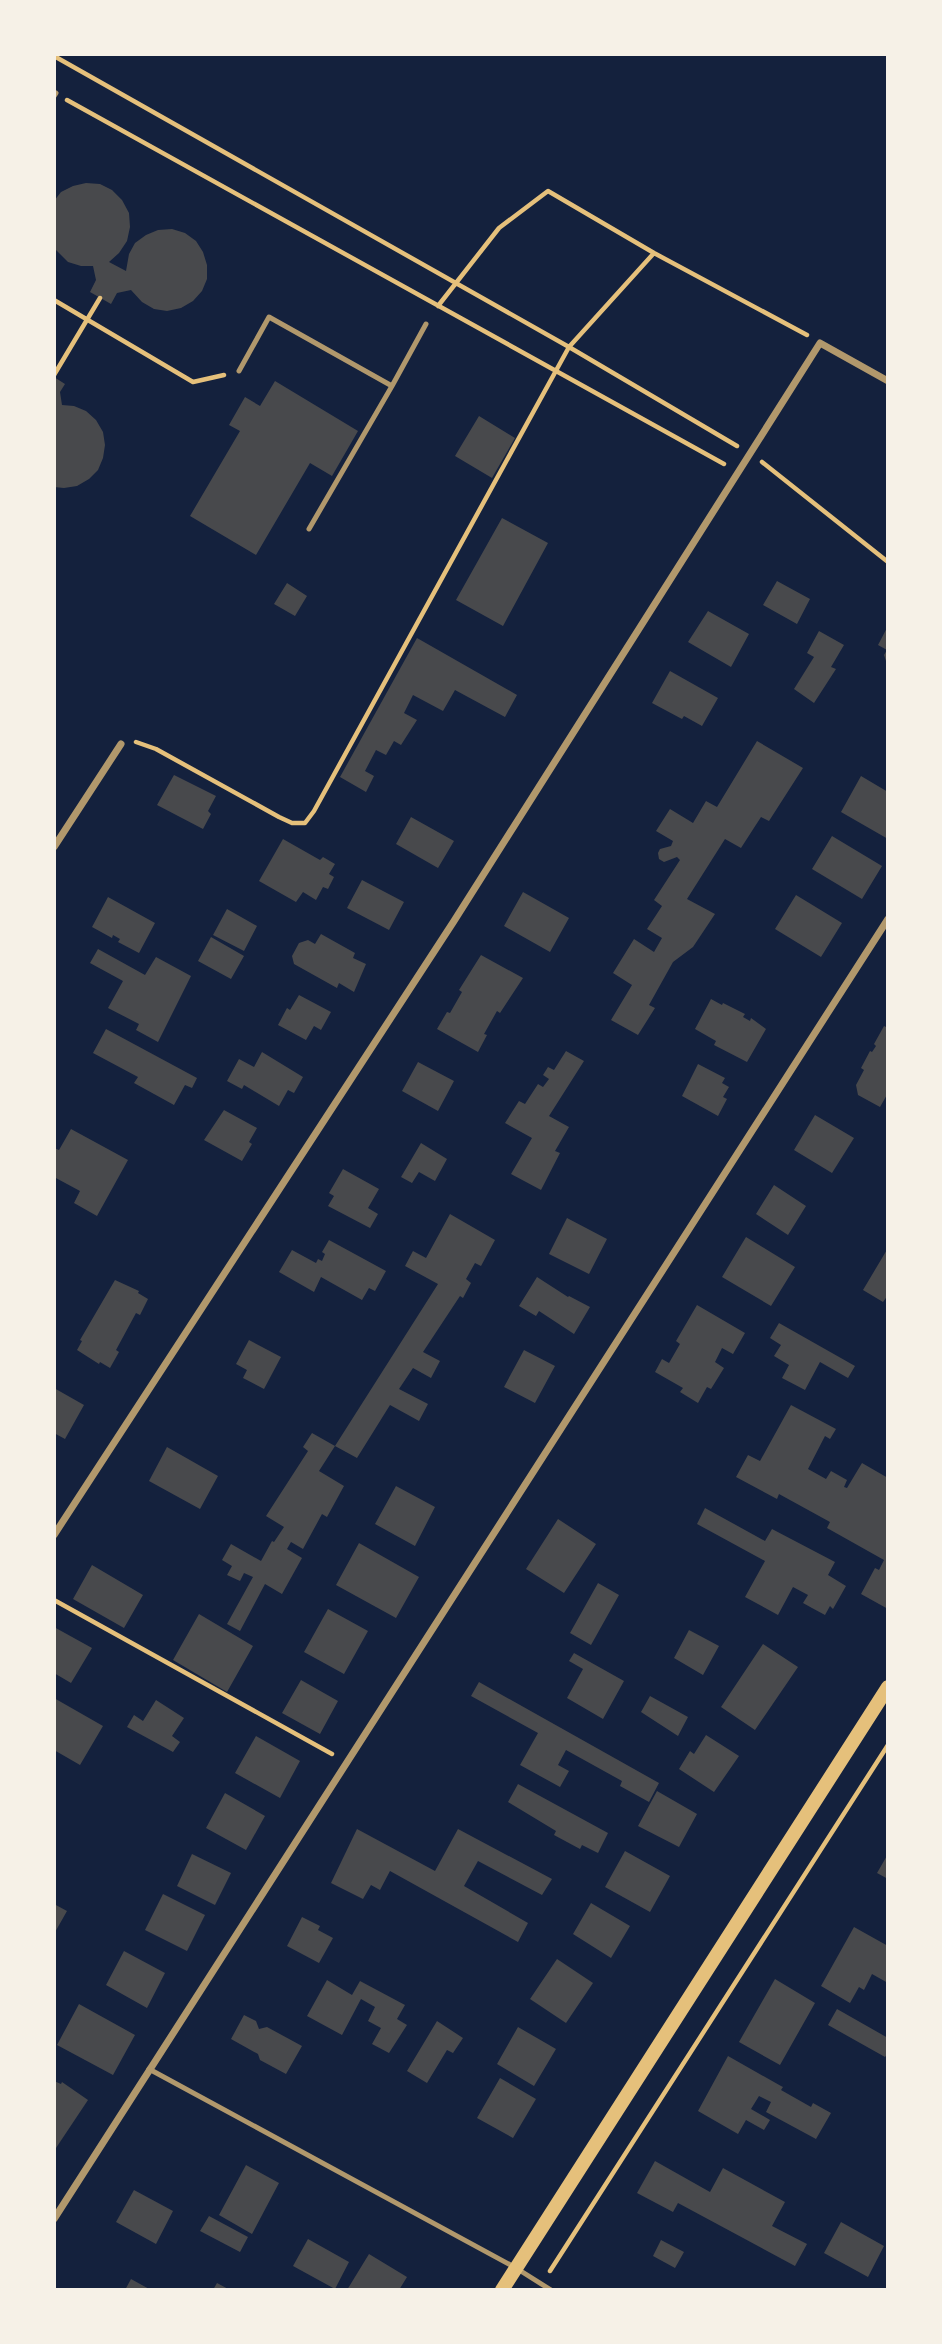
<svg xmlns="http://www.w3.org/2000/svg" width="942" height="2344" font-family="Arial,sans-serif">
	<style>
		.building { fill: #48494c }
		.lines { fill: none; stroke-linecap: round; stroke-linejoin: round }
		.path { stroke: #e5c07b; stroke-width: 4.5 }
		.service { stroke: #b1986c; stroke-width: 5 }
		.minor { stroke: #b1986c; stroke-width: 7 }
		.secondary { stroke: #e5c07b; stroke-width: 14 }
	</style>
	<rect width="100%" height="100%" fill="#14213d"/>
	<path class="building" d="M86,183L100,184L112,190L122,200L129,213L130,227L127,241L119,253L109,262L126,271L129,254L135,243L146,235L158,230L172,229L185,233L196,241L203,252L207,265V279L202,291L193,301L181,308L167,311L154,309L142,302L131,290L117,293L111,304L90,292L96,280L93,266H81L68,262L54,248V201L61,192L73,186Z
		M54,377L65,384L60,392L62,405L74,406L86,411L96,420L103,432L105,445L103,458L98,470L89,479L77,486L64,488L54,487Z
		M275,381L358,431L332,476L310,463L256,555L190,516L240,431L229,425L245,397L260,406Z
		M479,416L515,438L492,478L455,456Z
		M502,518L548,543L503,626L456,600Z
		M777,581L810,599L797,624L763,605Z
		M287,583L307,596L295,616L274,604Z
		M708,611L749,634L731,667L688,642Z
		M888,626V664H887L884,655L887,650L878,645Z
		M819,631L844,645L831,667L836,669L814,703L794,689L814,657L807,653Z
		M417,638L517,695L505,717L455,690L443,711L413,695L404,713L417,720L401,745L394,741L386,755L376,750L365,771L374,776L366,792L340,777Z
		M670,671L718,698L702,726L684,716L682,719L652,703Z
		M757,741L803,768L769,821L761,817L741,848L725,839L687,899L715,914L693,947L673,962L649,1005L655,1008L638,1035L611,1020L632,985L613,973L634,939L654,952L662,938L647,929L662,906L654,900L680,860L677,857L664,862L659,859L658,853L660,849L671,846L673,841L656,831L670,809L693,823L706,801L717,807Z
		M174,775L216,796L208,811L211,814L203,829L157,805Z
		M861,776L888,792V839L841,812Z
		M411,817L454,841L438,868L396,844Z
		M832,836L882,866L862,899L812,869Z
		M283,839L320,860L323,857L335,864L329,874L334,877L328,889L323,887L316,900L303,892L296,902L259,881Z
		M362,880L404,902L389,930L347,908Z
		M523,892L569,918L550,952L504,926Z
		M796,895L842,923L821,957L775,929Z
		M108,897L155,923L139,953L118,942L120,939L113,935L112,938L92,927Z
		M227,909L257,926L244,951L213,935Z
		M321,934L355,953L353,958L366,964L354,992L339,983L337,988L294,964L292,956L299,943L308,940L315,944Z
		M211,937L244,956L231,979L198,961Z
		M98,949L145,975L156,957L191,976L158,1042L136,1030L139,1024L108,1008L123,981L90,963Z
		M481,955L523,978L500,1013L497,1011L484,1034L487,1035L478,1052L437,1029L447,1012L450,1013L462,992L459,990Z
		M299,995L331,1012L321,1030L314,1026L306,1040L278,1025L287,1008L290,1010Z
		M711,999L722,1005L723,1003L745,1014L743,1017L750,1021L751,1018L766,1029L747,1062L714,1045L716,1041L695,1029Z
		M884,1026L888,1028V1093L880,1107L858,1095L856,1085L864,1070L861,1068L870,1051L872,1052L876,1046L874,1044Z
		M106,1029L197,1078L192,1088L185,1085L174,1105L134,1083L138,1077L93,1053Z
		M566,1051L584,1061L549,1116L569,1127L555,1151L560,1153L541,1190L511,1174L532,1138L505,1123L519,1101L525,1104L538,1084L543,1087L549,1079L543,1075L548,1067L554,1070Z
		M262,1052L303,1077L294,1093L288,1090L279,1106L244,1085L242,1089L227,1081L239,1059L254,1067Z
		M418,1062L454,1081L438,1111L402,1091Z
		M698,1064L725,1078L722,1083L729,1087L723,1097L727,1099L718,1116L682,1096Z
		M224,1110L257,1128L249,1142L252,1144L242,1161L204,1140Z
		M815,1115L854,1138L832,1173L794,1150Z
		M71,1129L128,1160L97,1216L74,1203L80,1191L54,1177V1148L59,1150Z
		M421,1143L447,1159L435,1181L419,1172L412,1183L401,1177Z
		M343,1169L379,1189L368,1208L378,1214L370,1228L328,1206L334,1196L329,1193Z
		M774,1185L806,1206L788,1235L756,1214Z
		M450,1214L495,1240L481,1266L475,1263L466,1279L471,1283L463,1298L460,1296L423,1352L440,1361L431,1378L413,1368L399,1389L428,1404L419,1421L390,1405L357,1458L335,1446L438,1284L405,1266L413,1251L426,1258Z
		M567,1218L607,1239L589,1274L549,1254Z
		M746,1237L795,1267L771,1306L722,1277Z
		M329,1240L386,1271L375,1291L369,1288L362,1300L321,1277L314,1292L279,1272L292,1250L316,1263L318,1259L322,1261L325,1254L322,1252Z
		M888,1248V1295L883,1302L863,1290Z
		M537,1277L568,1297L569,1296L590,1307L574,1334L539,1311L536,1316L519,1306Z
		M115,1280L139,1291L138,1293L148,1299L140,1315L136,1313L116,1350L119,1352L110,1368L100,1362L99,1364L77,1350L82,1341L80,1340Z
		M697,1305L745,1333L733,1354L722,1348L715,1362L724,1368L711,1389L707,1387L698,1403L680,1392L683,1388L655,1372L662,1359L669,1363L680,1344L676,1341Z
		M779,1323L855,1366L848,1378L820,1362L805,1390L782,1378L789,1365L774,1356L781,1345L770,1338Z
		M249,1340L281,1357L264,1389L243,1378L247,1370L236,1364Z
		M524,1350L555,1366L535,1403L504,1387Z
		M54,1388L84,1405L65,1439L54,1433Z
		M791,1405L836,1429L830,1439L825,1436L808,1469L826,1479L831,1471L847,1480L844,1487L847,1488L862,1463L888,1478V1609L861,1594L875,1568L879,1570L884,1560L827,1528L830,1522L779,1494L777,1499L736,1477L748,1455L760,1461Z
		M312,1433L335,1446L319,1471L344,1486L327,1517L322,1514L303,1549L291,1542L287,1549L302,1558L282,1594L265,1584L240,1631L227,1624L253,1577L244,1573L240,1581L227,1575L232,1566L222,1560L231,1544L261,1561L272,1541L274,1542L284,1527L266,1516L308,1451L303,1447Z
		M167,1447L218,1476L200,1509L149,1481Z
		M396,1486L435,1507L415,1546L375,1524Z
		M705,1508L765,1541L772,1529L835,1562L828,1575L846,1586L833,1609L830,1606L825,1615L812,1608L803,1603L808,1595L793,1587L778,1615L745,1597L765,1561L697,1524Z
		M558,1519L596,1544L564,1593L526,1569Z
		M359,1543L419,1577L396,1618L336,1585Z
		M92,1565L143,1595L124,1628L73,1599Z
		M598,1583L619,1595L591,1645L570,1633Z
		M328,1609L368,1631L344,1674L304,1652Z
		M199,1614L253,1646L227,1692L173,1660Z
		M54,1627L92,1648L71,1683L54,1673Z
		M689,1630L719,1646L703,1675L674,1658Z
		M763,1644L798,1667L755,1730L721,1707Z
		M574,1653L624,1681L603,1719L567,1698L583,1669L569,1661Z
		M301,1680L338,1701L320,1734L282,1713Z
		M479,1682L659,1783L649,1802L620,1786L622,1781L566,1750L558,1765L569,1771L560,1787L520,1765L538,1733L471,1696Z
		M650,1696L688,1717L678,1736L641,1712Z
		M54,1698L103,1726L80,1765L54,1750Z
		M156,1700L184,1718L172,1736L180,1742L173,1752L127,1727L134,1715L143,1721Z
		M706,1735L739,1756L714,1792L679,1769L690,1751L694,1754Z
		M256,1736L300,1761L280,1798L235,1773Z
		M518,1784L608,1833L598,1853L582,1845L580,1849L554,1835L556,1831L508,1802Z
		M657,1791L697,1814L679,1847L638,1826Z
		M225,1793L265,1816L246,1850L206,1828Z
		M357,1829L435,1871L458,1829L552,1879L542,1895L478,1861L464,1886L528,1923L518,1942L390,1871L380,1890L371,1885L363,1899L331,1883Z
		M625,1851L670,1876L650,1912L605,1887Z
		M192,1854L231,1873L215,1905L177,1886Z
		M888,1854V1879L877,1873Z
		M163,1894L205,1915L187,1951L145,1930Z
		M591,1903L630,1926L611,1958L573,1934Z
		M54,1904L67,1911L54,1934Z
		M302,1917L320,1926L318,1930L333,1938L319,1963L287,1946Z
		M854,1927L888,1946V1983L872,1974L864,1990L859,1987L850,2003L821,1986Z
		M124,1951L165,1973L147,2008L106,1985Z
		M557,1959L593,1983L566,2023L530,1999Z
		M775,1979L815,2003L780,2065L739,2042Z
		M327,1980L352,1995L360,1981L405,2005L397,2019L407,2025L389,2053L372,2044L381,2028L368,2021L375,2007L361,1999L342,2035L307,2016Z
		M79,2004L135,2035L113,2075L57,2045Z
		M837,2009L888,2038V2053L885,2057L828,2025Z
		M244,2015L256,2021L259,2029L267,2027L302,2046L286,2074L260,2060L258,2054L231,2039Z
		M437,2021L463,2038L453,2053L447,2050L427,2083L407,2071Z
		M518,2027L556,2049L534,2086L497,2064Z
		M728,2056L781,2086L783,2087L781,2090L811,2107L813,2103L831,2113L816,2139L766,2112L771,2102L759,2096L751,2109L770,2120L764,2130L746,2120L738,2134L698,2111Z
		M500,2078L536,2099L513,2138L477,2118Z
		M54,2081L61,2084L62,2082L88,2100L54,2151Z
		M655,2161L710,2192L723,2168L785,2202L772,2226L807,2244L795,2266L678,2203L673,2212L637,2193Z
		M246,2165L279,2183L252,2234L219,2215Z
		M134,2190L173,2211L156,2244L116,2222Z
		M209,2216L248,2237L240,2252L200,2231Z
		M841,2222L884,2246L868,2277L824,2253Z
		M308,2239L349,2262L335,2289L293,2266Z
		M661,2240L684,2252L675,2268L653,2256Z
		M369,2254L407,2277L399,2290H347Z
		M131,2279L151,2290H125Z
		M217,2283L230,2290H213Z"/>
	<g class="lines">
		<path class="path" d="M54,56L569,347L737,446
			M67,100L724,464
			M54,300L193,382L224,375
			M438,306L499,228L548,191L654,253L807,335
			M54,375L100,298
			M762,462L888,562
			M136,742L156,749L279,817L292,823H305L314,811L569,347L654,253
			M54,1600L332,1754
			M550,2271L888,1745"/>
		<path class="service" d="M54,96L56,93
			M239,371L269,317L392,386L426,324
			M309,529L392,386
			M149,2069L516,2268L551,2290"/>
		<path class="minor" d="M54,847L121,744
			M54,1535L454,921L820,343L888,381
			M54,2219L888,919"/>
		<path class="secondary" d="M502,2290L888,1687"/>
	</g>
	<rect width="942" height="2344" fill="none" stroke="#f6f1e7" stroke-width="112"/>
</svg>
